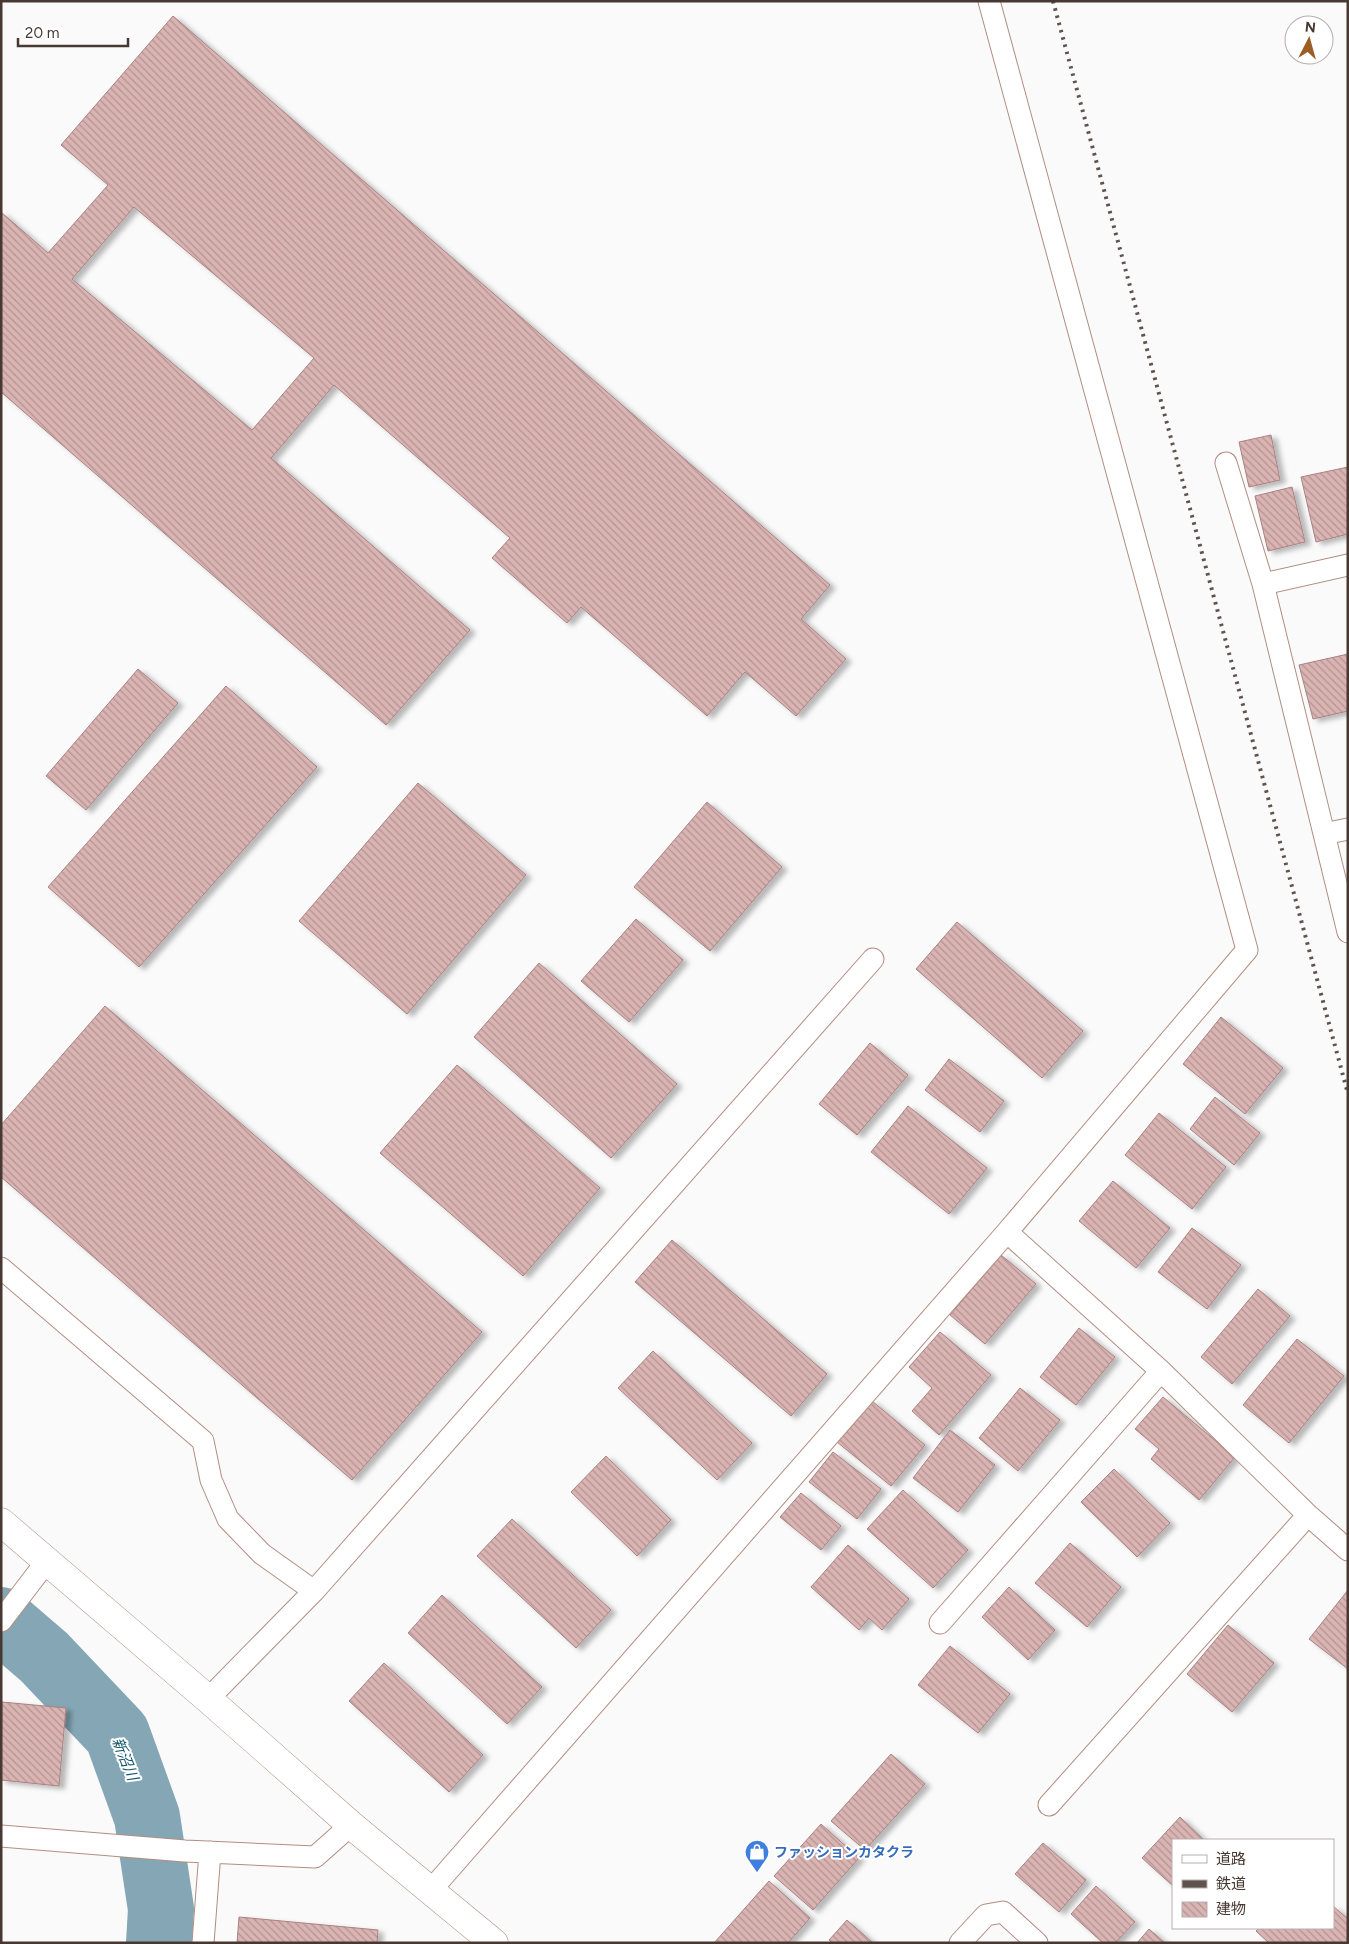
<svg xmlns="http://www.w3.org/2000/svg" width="1349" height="1944" font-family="Figtree,'Noto Sans JP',sans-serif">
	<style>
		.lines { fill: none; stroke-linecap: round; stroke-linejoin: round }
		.river { stroke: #85a7b5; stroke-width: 66 }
		.building { fill: url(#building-back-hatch); stroke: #a98281; fill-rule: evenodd; filter: url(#shadow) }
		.service-casing { stroke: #b28e80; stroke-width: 23 }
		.tertiary-casing { stroke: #b28e80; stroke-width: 29 }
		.service { stroke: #fff; stroke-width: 21 }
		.tertiary { stroke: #fff; stroke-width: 28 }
		.rail { stroke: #60534e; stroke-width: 4; stroke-dasharray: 2.5 5; stroke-linecap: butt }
		.labels { text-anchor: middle; stroke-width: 4; stroke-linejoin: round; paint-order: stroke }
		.shop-label { font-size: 14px; font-weight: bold; fill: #366cbe; stroke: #fff; text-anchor: start }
		.water-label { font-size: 15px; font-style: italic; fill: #14566d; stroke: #fff }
	</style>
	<defs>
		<pattern id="building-back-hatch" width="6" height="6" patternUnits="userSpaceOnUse" patternTransform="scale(1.25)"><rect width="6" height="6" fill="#dab4b3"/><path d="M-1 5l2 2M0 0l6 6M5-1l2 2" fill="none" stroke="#b39392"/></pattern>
		<filter id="shadow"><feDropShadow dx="5.5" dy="3" stdDeviation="2.5" flood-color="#0004"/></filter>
	</defs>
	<rect width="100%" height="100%" fill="#fafafa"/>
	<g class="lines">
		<path class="river" d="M1,1620L44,1657L117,1734L147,1817L161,1909L159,1943"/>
	</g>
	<path class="building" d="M173,16L830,585L801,619L846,659L796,716L745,672L707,716L581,607L567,623L492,558L510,538L334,385L271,458L470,630L386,725L1,392V212L48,253L108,185L61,145ZM134,207L314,358L252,430L72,279Z
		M1271,435L1280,480L1249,487L1239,442Z
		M1348,467V534L1316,542L1301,477Z
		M1292,487L1305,542L1268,551L1255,496Z
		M1348,654V711L1313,719L1299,665Z
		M138,669L178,703L86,810L46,776Z
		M226,686L317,767L139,967L48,887Z
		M418,783L526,875L407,1014L299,921Z
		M707,802L782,867L710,951L634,887Z
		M636,919L683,960L629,1022L581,981Z
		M957,922L1083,1031L1042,1078L916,969Z
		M539,963L677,1084L611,1158L474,1037Z
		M105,1006L482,1332L352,1480L1,1177V1125Z
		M1221,1017L1283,1068L1245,1114L1183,1064Z
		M870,1043L908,1075L857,1135L819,1104Z
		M949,1059L1004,1101L980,1132L925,1090Z
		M457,1065L600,1188L523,1276L380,1153Z
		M1215,1097L1260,1133L1234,1165L1190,1129Z
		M908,1106L987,1168L949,1214L871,1152Z
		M1159,1113L1226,1167L1192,1209L1125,1155Z
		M1113,1181L1170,1228L1136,1268L1079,1221Z
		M1192,1228L1241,1265L1207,1309L1158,1272Z
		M672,1240L827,1374L791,1416L635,1282Z
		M1001,1255L1036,1284L985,1344L950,1315Z
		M1258,1289L1290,1316L1232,1384L1201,1357Z
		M1079,1328L1115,1357L1076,1405L1040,1377Z
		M940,1332L991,1375L939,1435L912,1411L932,1388L909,1367Z
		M1297,1339L1344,1376L1289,1443L1243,1405Z
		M653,1351L752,1443L717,1480L618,1388Z
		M1020,1388L1060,1420L1018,1471L979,1438Z
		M1163,1397L1235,1457L1199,1500L1151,1459L1159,1449L1135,1429Z
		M872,1401L925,1445L891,1486L837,1442Z
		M950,1430L995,1465L958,1512L913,1478Z
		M833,1452L881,1489L857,1519L809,1482Z
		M606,1456L671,1520L637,1556L571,1492Z
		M1114,1469L1170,1523L1137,1557L1081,1502Z
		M903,1490L968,1550L933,1588L867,1529Z
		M801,1493L841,1526L821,1550L780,1517Z
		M512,1519L611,1610L576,1648L477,1556Z
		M1070,1543L1121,1587L1087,1627L1035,1583Z
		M848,1545L909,1599L882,1630L869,1618L859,1630L811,1587Z
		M1009,1587L1055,1630L1028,1660L982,1617Z
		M1348,1590V1669L1309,1639Z
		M442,1595L542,1687L507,1724L408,1633Z
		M1228,1625L1274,1663L1232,1712L1187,1674Z
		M950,1646L1010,1694L978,1733L918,1685Z
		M384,1663L483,1755L449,1792L349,1701Z
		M2,1702L66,1708L59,1786L1,1780Z
		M891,1754L925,1784L865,1850L831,1821Z
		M1180,1817L1204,1840H1173V1886L1142,1858Z
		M821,1824L859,1858L813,1910L774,1876Z
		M1043,1843L1086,1880L1059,1912L1015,1874Z
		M769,1881L810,1918L788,1943H714Z
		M1096,1886L1135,1922L1115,1943H1103L1071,1914Z
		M1333,1906L1348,1919V1943H1269L1256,1931L1259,1928H1333Z
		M239,1917L378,1930L377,1943H237Z
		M847,1920L873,1943H832L829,1940Z
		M1149,1929L1165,1943H1137Z"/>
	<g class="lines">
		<defs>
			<path id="service" d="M1226,463L1263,584L1348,932
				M1263,584L1348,565
				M1324,834L1348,829
				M1007,1232L1161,1371L1308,1515L1348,1550
				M1,1268L203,1441L211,1480L228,1519L262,1554L314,1591L873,959
				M1,1621L47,1561
				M940,1623L1161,1371
				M208,1699L314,1591
				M1049,1805L1308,1515
				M1,1836L185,1851L315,1857L351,1825
				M431,1890L1007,1232L1247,950L989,1
				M203,1943L210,1852
				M960,1943L986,1915L1003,1912L1037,1943"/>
			<path id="tertiary" d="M1,1522L208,1699L351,1825L494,1943"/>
		</defs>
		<use href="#service" class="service-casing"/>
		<use href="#tertiary" class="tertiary-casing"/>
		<use href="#service" class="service"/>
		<use href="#tertiary" class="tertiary"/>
		<path class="rail" d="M1053,1L1348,1094"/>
	</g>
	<defs>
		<symbol id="shop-pin" viewBox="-11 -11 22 30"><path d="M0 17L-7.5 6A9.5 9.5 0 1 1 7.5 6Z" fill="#3f7fe0" stroke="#fff"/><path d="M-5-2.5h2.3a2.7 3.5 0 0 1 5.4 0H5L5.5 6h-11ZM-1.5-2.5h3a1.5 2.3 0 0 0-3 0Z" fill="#fff"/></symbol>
	</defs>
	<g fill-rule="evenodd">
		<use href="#shop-pin" x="743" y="1838" width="28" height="38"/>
	</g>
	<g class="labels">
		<g class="shop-label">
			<text x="774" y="1857">ファッションカタクラ</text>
		</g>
		<g class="water-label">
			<text transform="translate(125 1759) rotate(68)" y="5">新沼川</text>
		</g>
	</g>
	<rect width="1349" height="1944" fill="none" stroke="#473832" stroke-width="5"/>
	<rect x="1172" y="1839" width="162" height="90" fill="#ffffff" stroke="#b5afad"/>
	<rect x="1182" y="1855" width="25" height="8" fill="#ffffff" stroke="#b5afad"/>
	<text x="1216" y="1864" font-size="15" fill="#473832">道路</text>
	<rect x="1182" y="1880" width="25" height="8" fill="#60534e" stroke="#b5afad"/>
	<text x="1216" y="1889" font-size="15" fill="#473832">鉄道</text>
	<rect x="1182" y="1902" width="25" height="15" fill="url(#building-back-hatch)" stroke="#b5afad"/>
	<text x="1216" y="1914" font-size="15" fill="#473832">建物</text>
	<g transform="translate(1309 40) rotate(6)"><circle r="24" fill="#ffffff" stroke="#b5afad"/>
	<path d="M0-4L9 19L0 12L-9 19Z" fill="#9b5d23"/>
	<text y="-8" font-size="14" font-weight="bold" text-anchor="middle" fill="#473832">N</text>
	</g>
	<path d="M18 38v8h110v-8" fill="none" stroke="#473832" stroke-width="2.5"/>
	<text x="25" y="38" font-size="15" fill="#473832" stroke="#ffffff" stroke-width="4" paint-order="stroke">20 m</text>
</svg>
